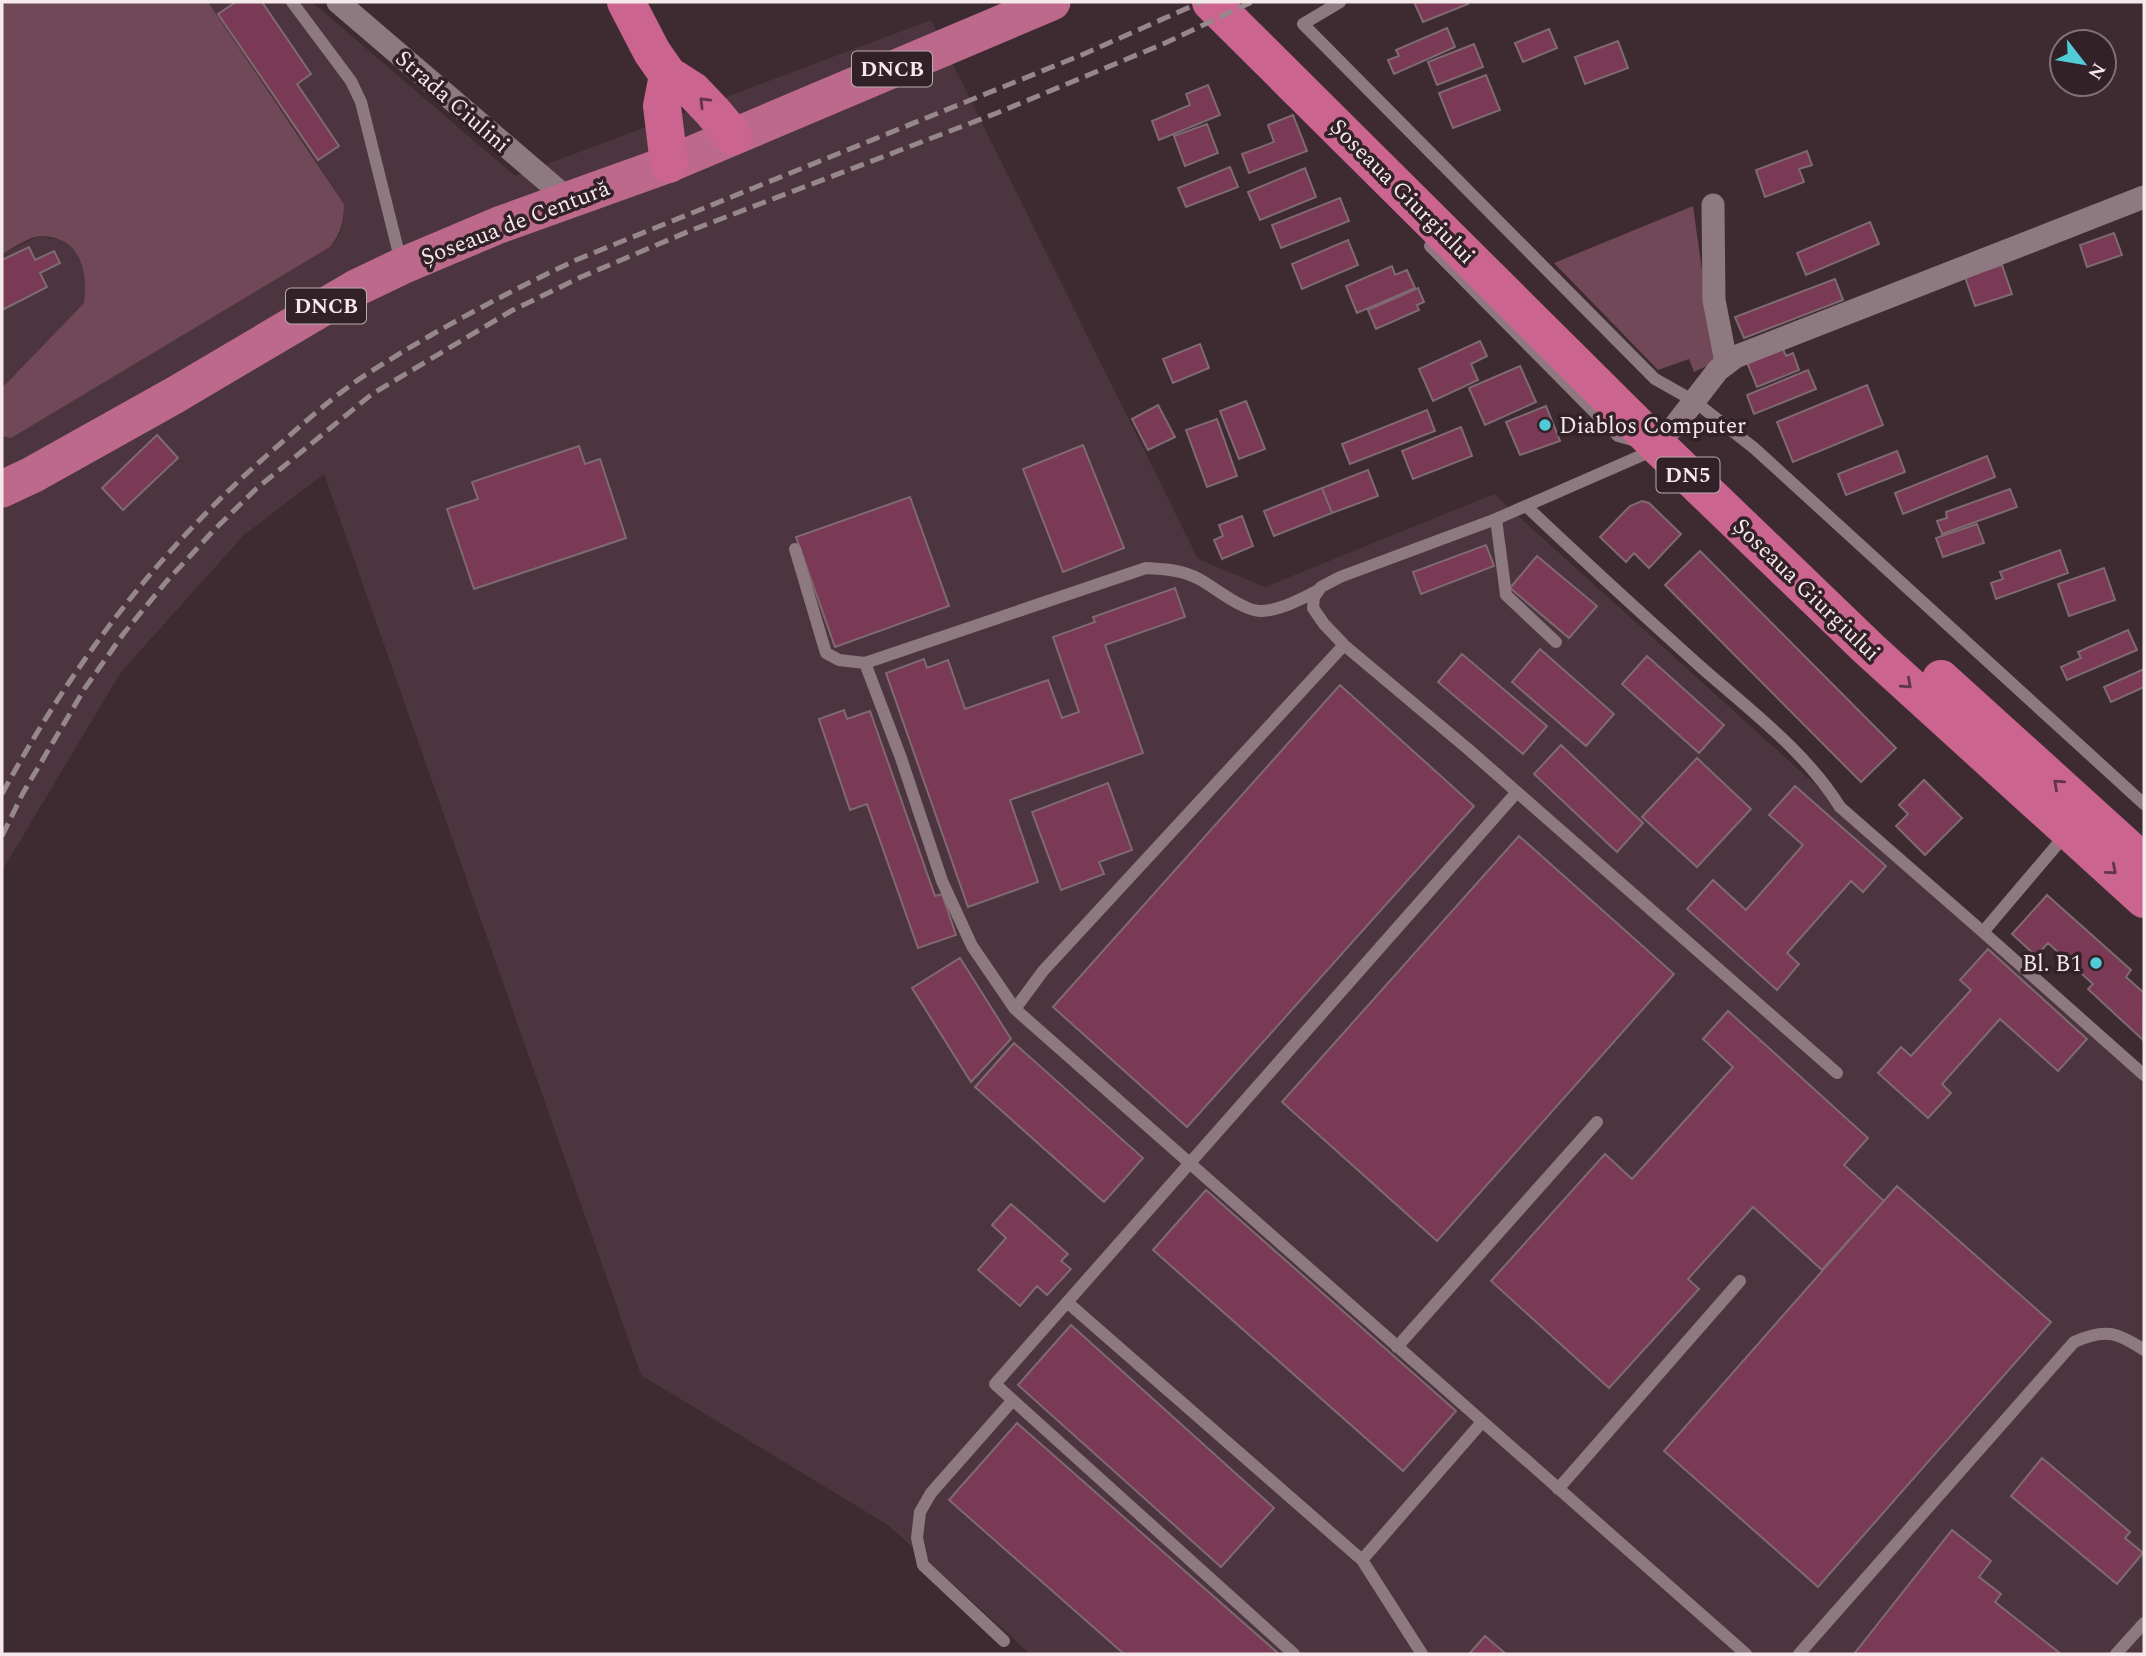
<svg xmlns="http://www.w3.org/2000/svg" width="2146" height="1656" font-family="Spectral,serif">
	<style>
		.built { fill: #4c353e }
		.green { fill: #714857 }
		.building { fill: #7a3954; stroke: #7f6a71; stroke-width: 2 }
		.lines { fill: none; stroke-linecap: round; stroke-linejoin: round }
		.service { stroke: #8e7980; stroke-width: 12 }
		.minor { stroke: #8e7980; stroke-width: 23 }
		.primary { stroke: #bc698c; stroke-width: 37 }
		.trunk { stroke: #cc6490; stroke-width: 38 }
		.rail { stroke: #96878c; stroke-width: 5; stroke-dasharray: 14 7; stroke-linecap: butt }
		.oneway { stroke: #603546 }
		.poi-dot { fill: #52cbd9; stroke: #322127; stroke-width: 2.5 }
		.labels { text-anchor: middle; stroke-width: 7; stroke-linejoin: round; paint-order: stroke }
		.shield { fill: #322127; stroke: #baadb1; stroke-width: 2 }
		.shield-label { font-size: 21px; font-weight: bold; fill: #f5e9ec }
		.street-label { font-size: 23px; fill: #f5e9ec; stroke: #322127 }
		.poi-label { font-size: 23px; fill: #f5e9ec; stroke: #322127; text-anchor: start }
	</style>
	<rect width="100%" height="100%" fill="#3d2b31"/>
	<path class="built" d="M208,2H312L515,176L931,20L1198,559L1265,587L1494,494L2144,1082V1654H1030L888,1525L641,1375L324,474L244,535L121,672L2,871V436L11,437L330,247L340,234L344,218V203Z
		M39,236L61,240L76,251L84,266L86,285L84,303L2,388V254Z"/>
	<path class="green" d="M2,2H208L344,204C344,222 341,233 330,247L11,438L2,436V388L84,303C88,271 81,237 41,236C30,236 12,249 2,254Z
		M1693,206L1715,362L1694,372L1689,359L1658,370L1554,263Z"/>
	<path class="building" d="M236,2H262L311,74L297,84L339,146L318,160L218,14Z
		M1414,2H1467L1468,4L1423,22Z
		M1447,28L1455,47L1394,74L1388,60L1399,56L1396,50Z
		M1549,29L1557,48L1523,62L1515,43Z
		M1618,41L1628,68L1585,84L1575,57Z
		M1474,44L1483,67L1437,85L1428,62Z
		M1486,75L1500,110L1453,128L1439,93Z
		M1208,85L1220,115L1159,140L1152,121L1190,105L1186,94Z
		M1293,115L1307,151L1249,173L1242,154L1274,142L1268,125Z
		M1207,124L1218,153L1185,166L1174,136Z
		M1807,151L1812,165L1799,169L1804,182L1765,197L1756,170Z
		M1230,167L1238,187L1186,207L1178,188Z
		M1305,168L1316,197L1260,220L1248,192Z
		M1340,198L1349,221L1281,248L1272,225Z
		M1870,222L1879,244L1806,275L1797,253Z
		M2114,233L2122,255L2087,267L2080,245Z
		M1348,240L1358,265L1302,289L1292,264Z
		M29,247L35,260L54,251L60,263L40,273L47,287L2,310V260Z
		M2002,265L2012,294L1975,306L1965,277Z
		M1392,266L1395,275L1407,270L1415,288L1357,313L1346,286Z
		M1835,279L1843,300L1744,338L1735,317Z
		M1418,288L1424,302L1417,305L1419,310L1376,329L1368,310Z
		M1480,341L1487,356L1471,364L1478,380L1433,401L1419,369Z
		M1200,344L1209,368L1173,383L1163,359Z
		M1783,349L1786,356L1793,353L1799,370L1757,387L1747,362Z
		M1520,366L1536,402L1485,425L1469,388Z
		M1808,370L1816,389L1754,414L1747,395Z
		M1867,385L1883,425L1793,462L1777,422Z
		M1246,401L1265,449L1239,459L1220,411Z
		M1158,405L1175,437L1148,450L1132,419Z
		M1546,406L1560,441L1520,455L1506,422Z
		M1427,410L1435,431L1350,464L1342,444Z
		M1217,419L1237,476L1207,487L1186,430Z
		M1461,427L1472,456L1413,479L1402,451Z
		M157,435L178,458L123,510L102,488Z
		M1083,445L1124,548L1063,572L1023,469Z
		M579,446L585,464L600,459L626,538L474,589L447,509L478,499L472,482Z
		M1897,451L1905,472L1846,495L1838,474Z
		M1987,456L1995,477L1903,514L1895,493Z
		M1368,470L1378,496L1332,513L1322,488Z
		M1322,488L1332,513L1274,536L1264,511Z
		M2010,489L2017,507L1942,534L1937,521L1947,518L1946,512Z
		M910,497L949,606L835,647L796,537Z
		M1642,501L1649,503L1681,534L1649,568L1634,553L1626,562L1600,537L1630,506Z
		M1242,516L1253,546L1222,559L1214,540L1223,536L1219,525Z
		M1977,524L1984,543L1943,557L1936,538Z
		M1486,545L1494,566L1421,594L1413,572Z
		M2060,550L2068,573L1996,599L1991,583L2003,579L2000,572Z
		M1700,551L1896,748L1861,782L1665,585Z
		M1537,556L1597,606L1569,638L1510,588Z
		M2104,568L2115,600L2069,616L2058,584Z
		M1175,588L1185,617L1105,645L1143,753L1010,800L1038,882L968,907L886,673L924,659L927,668L948,660L965,709L1048,680L1062,718L1079,712L1053,637L1095,622L1093,617Z
		M2128,630L2137,650L2067,680L2061,667L2081,658L2078,652Z
		M1540,649L1614,714L1586,746L1512,682Z
		M1462,654L1547,726L1523,754L1438,682Z
		M1647,656L1724,725L1699,753L1622,684Z
		M2144,669V687L2111,702L2104,687Z
		M1340,685L1474,806L1187,1127L1053,1007Z
		M844,710L847,719L870,711L935,896L942,894L956,935L918,948L867,804L850,810L819,719Z
		M1561,745L1643,823L1617,852L1534,774Z
		M1697,758L1751,809L1697,867L1642,817Z
		M1924,780L1962,818L1925,855L1896,826L1908,814L1899,805Z
		M1108,783L1132,850L1099,862L1104,874L1061,890L1032,812Z
		M1795,786L1886,866L1863,892L1851,881L1787,953L1799,964L1777,990L1687,909L1713,880L1746,910L1803,845L1769,815Z
		M1519,836L1674,974L1437,1241L1282,1102Z
		M2047,895L2131,970L2126,977L2144,993L2143,1040L2088,989L2093,984L2048,943L2036,956L2012,934Z
		M1988,949L2087,1039L2058,1071L2000,1019L1942,1084L1951,1093L1928,1118L1878,1073L1901,1047L1911,1056L1971,990L1960,980Z
		M960,958L1011,1039L971,1082L912,988Z
		M1728,1011L1868,1138L1844,1165L1884,1201L1822,1270L1753,1207L1688,1279L1699,1289L1609,1388L1491,1281L1605,1154L1632,1179L1733,1067L1703,1039Z
		M1014,1043L1143,1158L1104,1202L975,1087Z
		M1897,1186L2051,1322L1818,1587L1664,1451Z
		M1206,1190L1456,1411L1403,1471L1153,1250Z
		M1011,1204L1068,1254L1061,1261L1071,1269L1047,1295L1037,1286L1020,1306L978,1270L1006,1238L992,1225Z
		M1071,1325L1274,1508L1221,1567L1018,1385Z
		M1017,1423L1279,1654H1124L949,1500Z
		M2042,1458L2130,1532L2125,1538L2143,1553L2117,1584L2011,1496Z
		M1952,1530L1991,1561L1979,1577L2001,1594L1995,1602L2061,1654H1854Z
		M1485,1636L1506,1654H1469Z"/>
	<g class="lines">
		<path class="service" d="M292,2L351,81L361,102L401,262
			M1340,2L1303,24L1655,379L1694,401L1754,448L2144,804
			M1430,246L1618,436L1636,441
			M1654,450L1496,519L1340,577L1321,587L1314,597L1313,608L1324,624L1344,645L1468,749L1837,1073
			M1526,506C1584,561 1643,615 1702,668C1751,711 1806,752 1840,807L1983,932L2067,833
			M1496,519L1506,595L1556,642
			M795,549L826,653L839,660L865,663L1146,568C1165,569 1182,570 1199,579C1216,588 1244,612 1262,611C1282,610 1302,598 1319,590
			M865,663L901,758L942,881L972,946L1015,1009L1746,1654
			M1983,932L2144,1075
			M1015,1009L1043,971L1344,645
			M1067,1302L1362,1560L1422,1654
			M1397,1347L1597,1122
			M1558,1489L1740,1281
			M1362,1560L1482,1422
			M1004,1641L923,1565L917,1538L920,1512L931,1493L1013,1400
			M1294,1654L995,1384L1517,792
			M1799,1654L2074,1342C2105,1328 2117,1332 2144,1350
			M2116,1654L2144,1623"/>
		<path class="minor" d="M338,2L569,200
			M1713,205L1714,300L1726,362
			M1674,427L1718,370L1735,357L2144,197"/>
		<path class="primary" d="M2,489L32,475L175,395L356,288L402,266L499,225L669,164L1052,2"/>
		<path class="trunk" d="M626,2L652,52L668,75L693,91L713,112L733,136
			M1211,2L1660,448L1869,649L2144,899
			M668,75L662,106L669,164
			M1941,679L2144,863"/>
		<path class="rail" d="M2,794C75,659 163,544 280,444C307,420 336,394 367,374C434,331 504,294 576,260L1084,54L1201,2
			M2,836L23,793L85,688L124,633L166,582L215,529L256,489L372,394L511,311L581,277L692,230L997,113L1163,44L1252,2"/>
	</g>
	<defs><path id="oneway-chevron" d="M-2-3.5L2.5 0L-2 3.5" fill="none" stroke-width="1.6" stroke-linecap="round" stroke-linejoin="round" transform="scale(1.75)"/></defs>
	<g class="oneway">
		<use href="#oneway-chevron" transform="translate(704 102) rotate(-135)"/>
		<use href="#oneway-chevron" transform="translate(1907 684) rotate(42)"/>
		<use href="#oneway-chevron" transform="translate(2058 784) rotate(-138)"/>
		<use href="#oneway-chevron" transform="translate(2112 870) rotate(41)"/>
	</g>
	<g class="poi-dot">
		<circle cx="1545" cy="425" r="7"/>
		<circle cx="2096" cy="963" r="7"/>
	</g>
	<g class="labels">
		<g class="shield">
			<rect x="852" y="51.5" width="80" height="35" rx="5"/>
			<rect x="286" y="288.5" width="80" height="35" rx="5"/>
			<rect x="1656.5" y="457.5" width="63" height="35" rx="5"/>
		</g>
		<g class="shield-label">
			<text x="892" y="76">DNCB</text>
			<text x="326" y="313">DNCB</text>
			<text x="1688" y="482">DN5</text>
		</g>
		<g class="street-label">
			<text transform="translate(453 101) rotate(41)" y="8">Strada Ciulini</text>
			<text transform="translate(1403 191) rotate(45)" y="8">Șoseaua Giurgiului</text>
			<text transform="translate(515 222) rotate(-21)" y="8">Șoseaua de Centură</text>
			<text transform="translate(1807 589) rotate(44)" y="8">Șoseaua Giurgiului</text>
		</g>
		<g class="poi-label">
			<text x="1559" y="433">Diablos Computer</text>
			<text x="2082" y="971" text-anchor="end">Bl. B1</text>
		</g>
	</g>
	<rect width="2146" height="1656" fill="none" stroke="#f5e9ec" stroke-width="7"/>
	<g transform="translate(2083 63) rotate(121)"><circle r="33" fill="#322127" stroke="#807176" stroke-width="2"/>
	<path d="M0-5L12 26L0 18L-12 26Z" fill="#52cbd9"/>
	<text y="-10" font-size="19" font-weight="bold" text-anchor="middle" fill="#f5e9ec">N</text>
	</g>
</svg>
